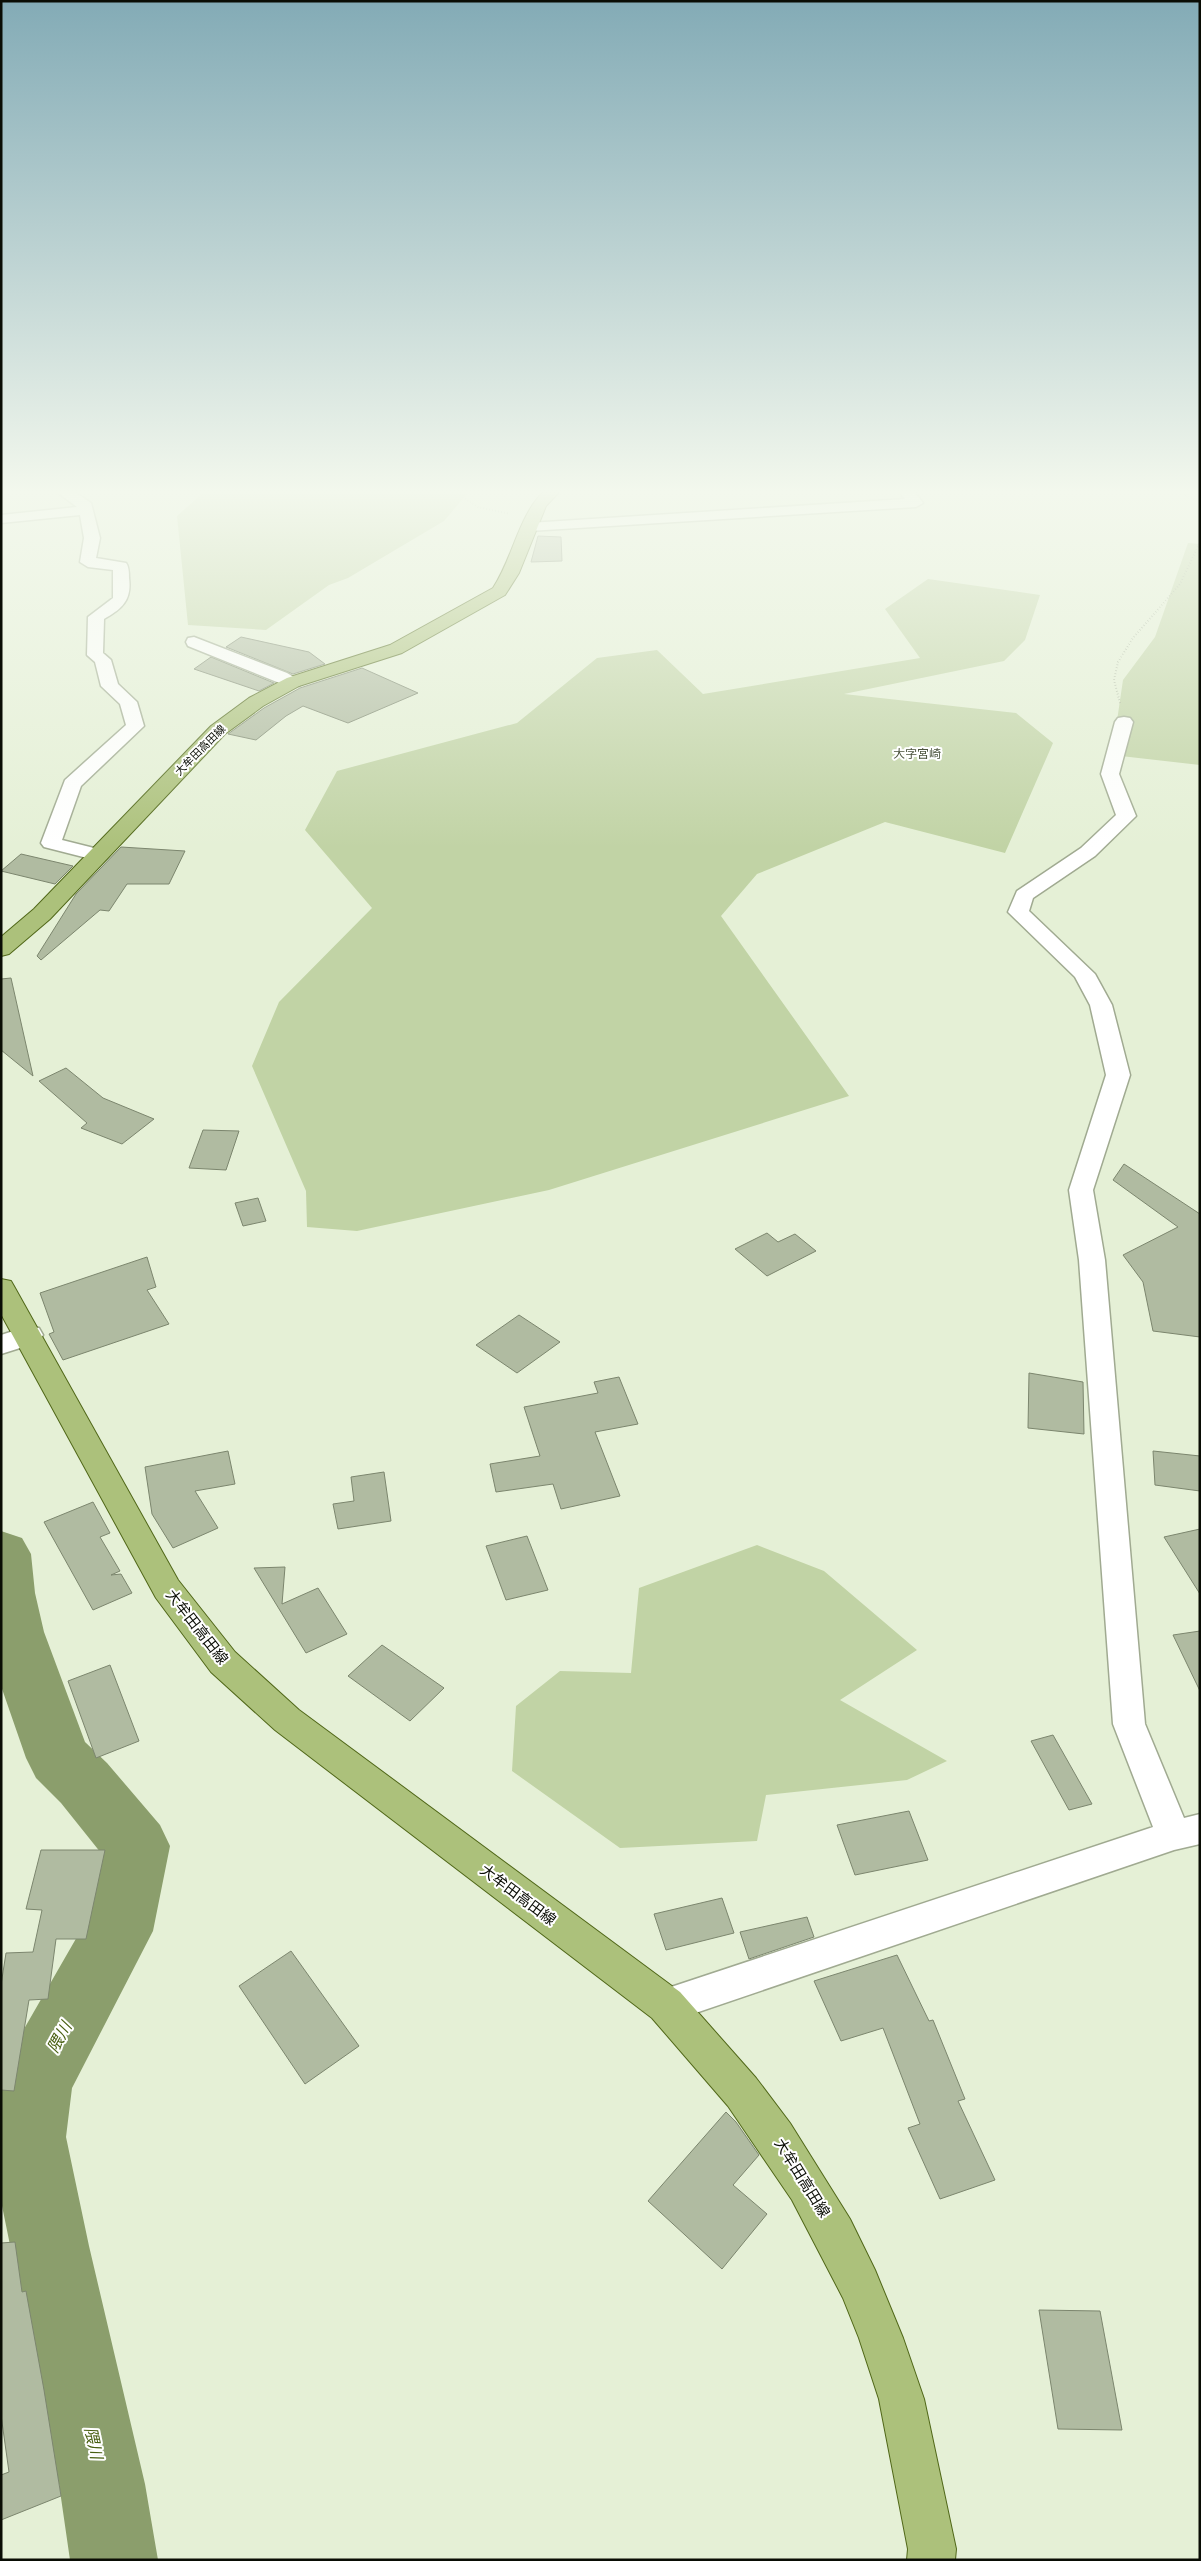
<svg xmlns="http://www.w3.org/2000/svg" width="1201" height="2561" font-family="'IBM Plex Sans','Noto Sans JP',sans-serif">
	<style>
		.green { fill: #c1d3a5 }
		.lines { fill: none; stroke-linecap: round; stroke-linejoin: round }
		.river { fill: #8b9e6c; fill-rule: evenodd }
		.building { fill: #b0bba1; stroke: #7c866e }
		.minor-casing { stroke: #a0aa91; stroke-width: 3 }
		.primary-casing { stroke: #506718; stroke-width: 2 }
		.path { stroke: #959d8a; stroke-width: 2; stroke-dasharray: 0.5 2.5; stroke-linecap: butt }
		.minor { fill: #fff; fill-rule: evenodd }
		.primary { fill: #acc17b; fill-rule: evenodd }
		.labels { text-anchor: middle; stroke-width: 4; stroke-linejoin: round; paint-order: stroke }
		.far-street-label { font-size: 11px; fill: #0a0d05; stroke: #fff }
		.far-quarter-label { font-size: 12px; fill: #4b533d; stroke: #fff }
		.near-street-label { font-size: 15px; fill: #0a0d05; stroke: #fff }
		.near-water-label { font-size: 16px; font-style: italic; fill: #485f11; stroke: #fff }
	</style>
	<rect width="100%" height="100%" fill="#e5f0d6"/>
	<path class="green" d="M232,489H471L444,521L348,578L329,585L266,630L188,625L177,516L203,493Z
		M1188,543L1200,544V765L1112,755L1123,680L1155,637Z
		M928,579L1040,595L1025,640L1004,661L844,694L1016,713L1053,743L1005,853L885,822L757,874L721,916L849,1096L549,1190L357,1231L307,1227L306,1191L252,1066L279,1002L372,908L305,830L337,771L517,723L597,658L657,650L703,694L920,658L885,609Z
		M757,1545L824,1571L917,1650L840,1700L947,1761L907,1780L766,1795L757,1841L620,1848L512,1771L516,1706L560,1671L631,1673L639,1588Z"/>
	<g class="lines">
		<path class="river" d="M1,1531L22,1538L31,1554L35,1593L44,1632L85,1742L107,1763L160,1825L170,1846L153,1931L72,2088L66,2137L89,2246L145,2484L158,2560H70L59,2484L1,2201V2073L9,2055L85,1923L101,1853L61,1803L36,1778L26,1758L1,1686Z"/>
	</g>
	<path class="building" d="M538,536L561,537L562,561L531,562Z
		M241,637L309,652L325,664L293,674L226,647Z
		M211,657L274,683L259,691L194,669Z
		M362,668L418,693L348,723L303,706L286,716L256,740L228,734L264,708L300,688Z
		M121,847L185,851L169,884H127L109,911L100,910L41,960L37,956L76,894Z
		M21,854L73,866L55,884L1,871Z
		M11,978L33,1076L1,1050V979Z
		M66,1068L103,1098L154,1119L122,1144L81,1128L87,1123L39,1081Z
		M203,1130L239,1131L226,1170L189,1168Z
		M1124,1164L1200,1214V1337L1153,1331L1143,1282L1123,1255L1178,1227L1113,1180Z
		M258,1198L266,1221L243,1226L235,1203Z
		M767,1233L778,1242L795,1234L816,1251L767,1276L735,1249Z
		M147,1257L156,1287L147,1290L169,1324L63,1360L49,1334L54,1332L40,1293Z
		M519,1315L560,1342L517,1373L476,1345Z
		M1029,1373L1083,1382L1084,1434L1028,1428Z
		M619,1377L638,1424L595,1432L620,1496L561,1509L553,1484L496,1492L490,1464L540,1456L524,1407L598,1393L594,1382Z
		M228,1451L235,1484L195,1491L218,1528L173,1548L152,1514L145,1467Z
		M1153,1451L1200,1456V1491L1155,1485Z
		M384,1472L391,1521L338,1529L333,1504L354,1501L351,1477Z
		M93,1502L110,1533L100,1537L120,1571L111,1575L121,1574L132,1593L93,1610L44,1522Z
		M1200,1529V1594L1164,1537Z
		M527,1536L548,1590L506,1600L486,1546Z
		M285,1567L282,1604L318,1588L347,1634L306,1653L254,1568Z
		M1200,1631V1691L1173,1635Z
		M382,1645L444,1688L410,1721L348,1676Z
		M110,1665L139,1741L96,1758L68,1681Z
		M1053,1735L1092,1804L1069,1810L1031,1741Z
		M909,1811L928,1860L855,1875L837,1825Z
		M41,1850H105L86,1939H56L48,1999L29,2000L14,2091L1,2090V1985L6,1953L33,1952L42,1910L26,1909Z
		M722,1898L734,1933L666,1950L654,1914Z
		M807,1917L814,1937L749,1959L740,1932Z
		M291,1951L359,2046L305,2084L239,1986Z
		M897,1955L929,2021L933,2020L965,2099L958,2101L995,2180L940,2199L908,2128L920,2124L883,2028L841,2041L814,1981Z
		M726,2112L736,2122L759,2155L733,2185L767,2214L722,2269L648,2201Z
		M15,2242L22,2292L26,2291L44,2390L61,2496L1,2520V2475L9,2472L1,2415V2243Z
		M1039,2310L1100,2311L1122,2430L1058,2429Z"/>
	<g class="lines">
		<defs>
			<path id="minor" d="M53,489H70L91,503L100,538L96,558L126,563C129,567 129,573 129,578C132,600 122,609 104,619L103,653L111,660L118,684L137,702L144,726L81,786L62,840L106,851L109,855L106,859L99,861L44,847L41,843L65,780L126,725L120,704L101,686L95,662L87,655L88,617L113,598V570L88,567L80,562L84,538L80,515L1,523V515L77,507Z
				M897,489H912L923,503L916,507L529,531L522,527L529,523L905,499Z
				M194,637L287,673L302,682L299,686H287L188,646L186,642L188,638Z
				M1124,717L1130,718L1133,722L1119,774L1136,816L1095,856L1033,898L1029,911L1095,974L1112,1005L1130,1075L1093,1190L1105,1260L1145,1724L1184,1818L1200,1814V1844L1174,1850L666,2023L653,2017L647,2005L653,1993L1153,1827L1113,1724L1079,1260L1069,1190L1106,1075L1090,1005L1075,977L1008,912L1017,891L1081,848L1116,815L1101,774L1115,722L1118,718Z
				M29,1326L39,1328L43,1335L39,1342L1,1354V1335Z"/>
			<path id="primary" d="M546,489H562L546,506L519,573L505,595L402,653L299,686L263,706L225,734L50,919L9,954L1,956V937L34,909L211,726L249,698L287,678L390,645L493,588C514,556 518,515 546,489Z
				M1,1279L11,1281L15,1288L178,1580L235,1652L299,1710L680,1992L756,2078L790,2123L850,2219L875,2270L903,2338L924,2399L956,2549L955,2560H907L908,2549L879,2399L859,2338L843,2298L792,2200L728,2106L652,2018L275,1730L211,1672L156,1598L1,1314Z"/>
		</defs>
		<use href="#minor" class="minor-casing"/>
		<use href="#primary" class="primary-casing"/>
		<path class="path" d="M450,489L478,507L510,514
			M1175,489L1200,503
			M1120,703L1114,680L1118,662L1133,638L1180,584L1200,542"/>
		<use href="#minor" class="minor"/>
		<use href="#primary" class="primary"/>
	</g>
	<linearGradient id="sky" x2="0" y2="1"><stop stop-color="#83abb6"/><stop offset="0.58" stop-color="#f3f8ed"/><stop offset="1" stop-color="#f3f8ed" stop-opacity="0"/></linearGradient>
	<rect width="1201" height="848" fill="url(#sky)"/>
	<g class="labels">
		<g class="far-street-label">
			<text transform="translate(200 750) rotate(-45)" y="4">大牟田高田線</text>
		</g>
		<g class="far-quarter-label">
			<text x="917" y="758">大字宮崎</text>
		</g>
		<g class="near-street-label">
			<text transform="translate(197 1627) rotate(52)" y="5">大牟田高田線</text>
			<text transform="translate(518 1895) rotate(37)" y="5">大牟田高田線</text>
			<text transform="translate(802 2178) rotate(58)" y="5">大牟田高田線</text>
		</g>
		<g class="near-water-label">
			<text transform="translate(59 2037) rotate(-61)" y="6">隈川</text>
			<text transform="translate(94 2443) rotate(78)" y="6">隈川</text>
		</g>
	</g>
	<rect width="1201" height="2561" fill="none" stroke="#0a0d05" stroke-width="5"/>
</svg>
